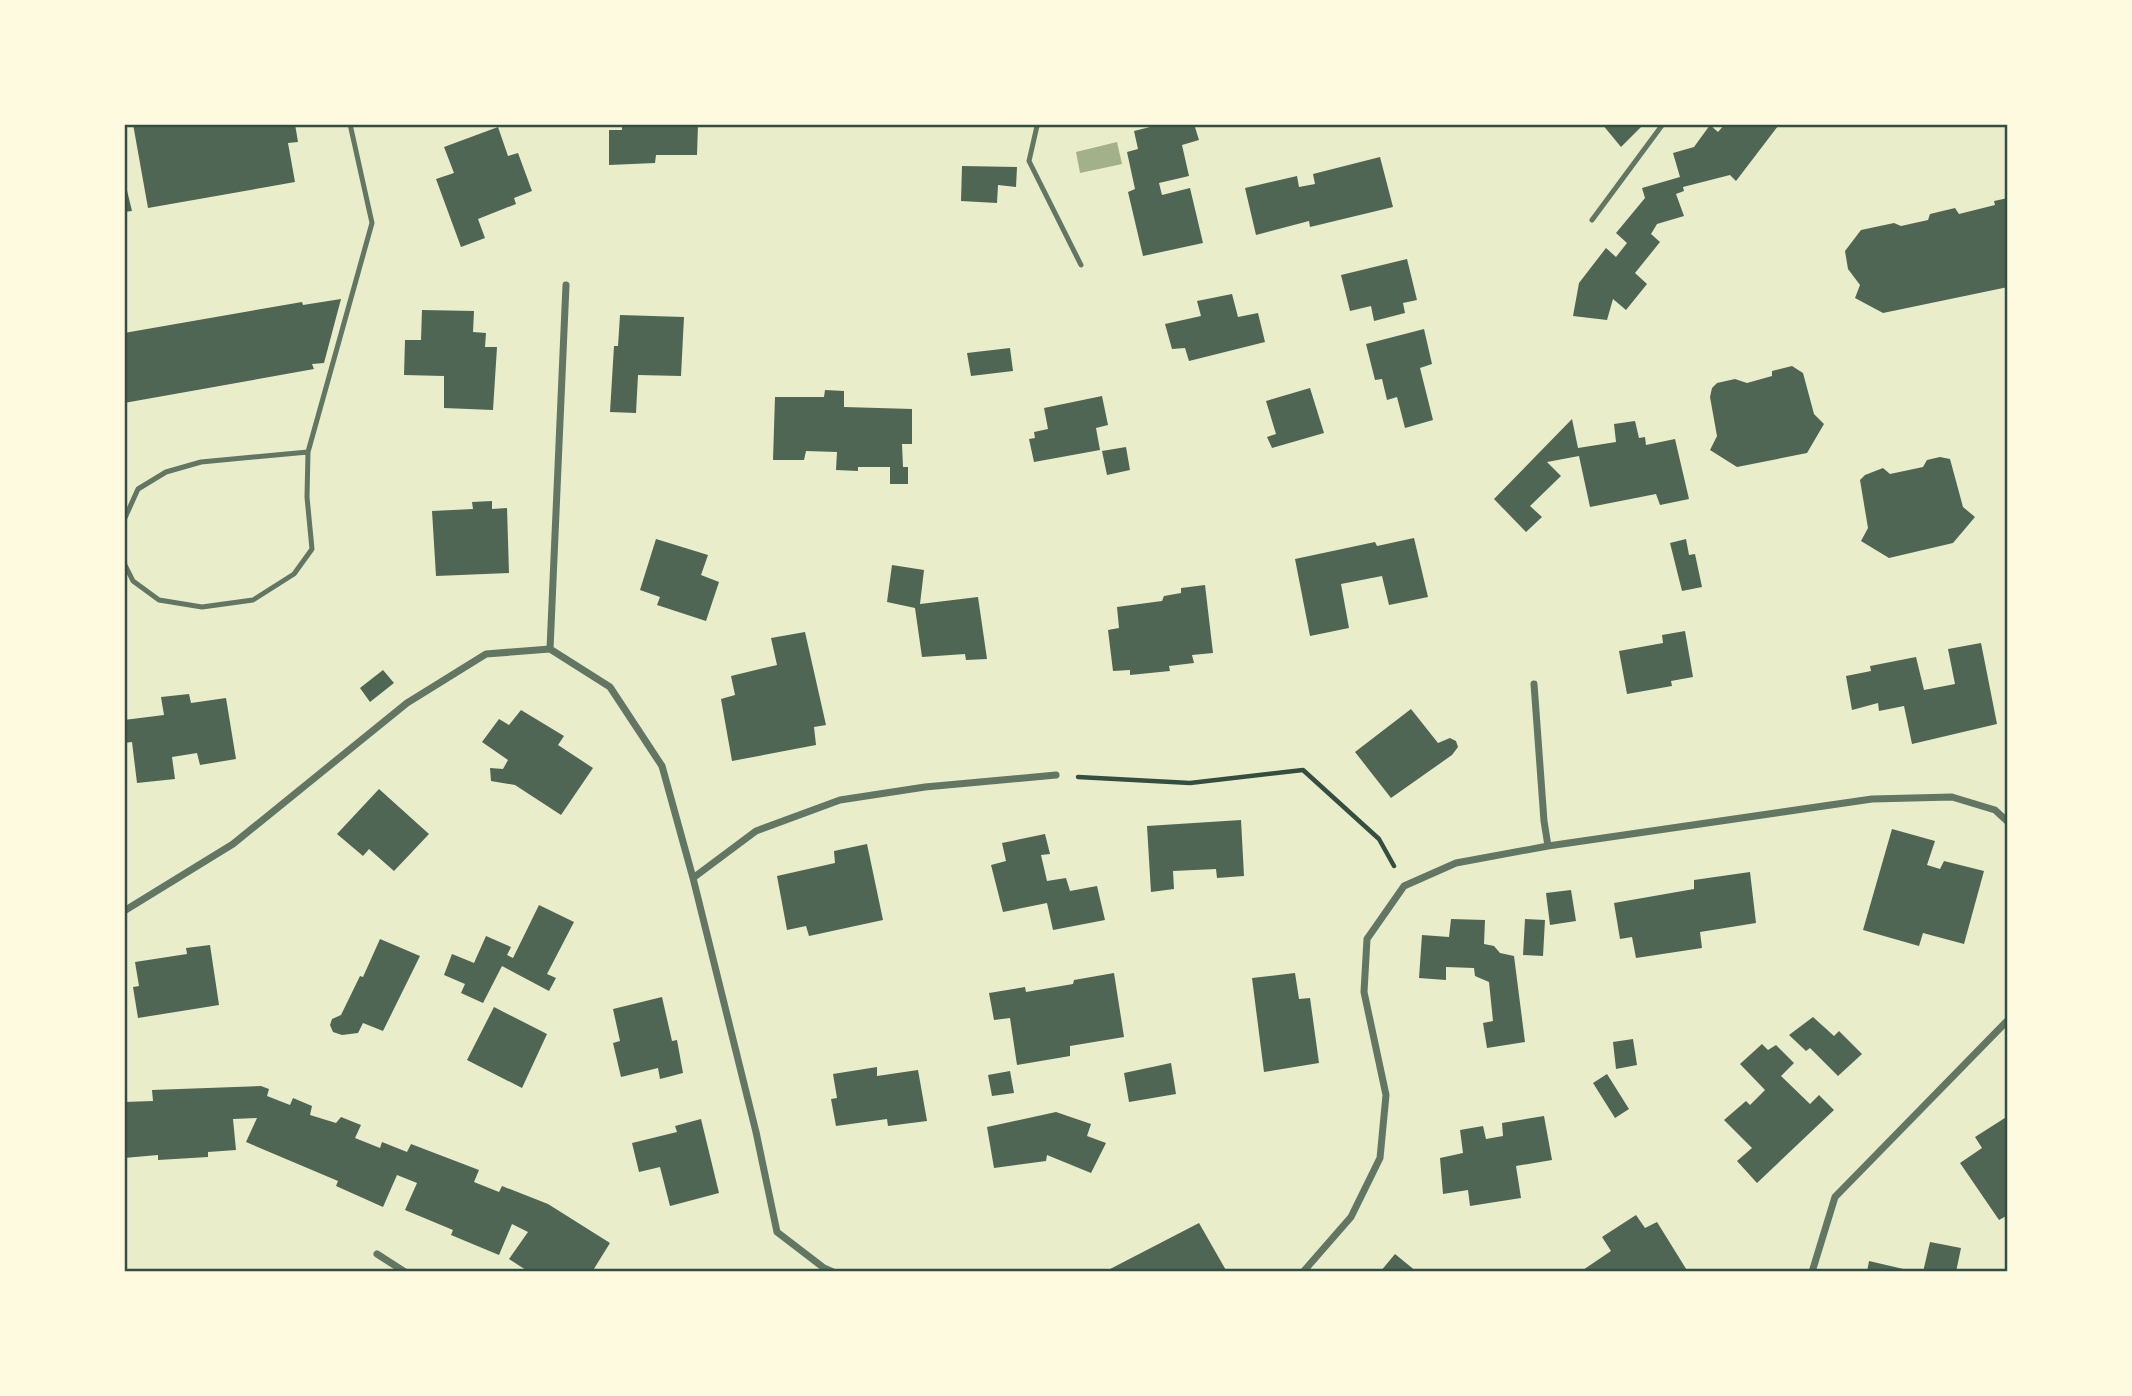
<svg xmlns="http://www.w3.org/2000/svg" width="2132" height="1396" font-family="'Playfair Display',serif">
	<style>
		.water { fill: #a3b18a }
		.building { fill: #4f6655 }
		.lines { fill: none; stroke-linecap: round; stroke-linejoin: round }
		.path { stroke: #344e41; stroke-width: 4.5 }
		.service { stroke: #617663; stroke-width: 5 }
		.minor { stroke: #617663; stroke-width: 7 }
		.neatline { fill: none; stroke: #344e41; stroke-width: 2.5 }
	</style>
	<rect width="100%" height="100%" fill="#e9edc9"/>
	<path class="water" d="M1117,142L1122,164L1080,173L1076,152Z"/>
	<path class="building" d="M133,124H295L298,142L288,143L295,182L148,208Z
		M622,124H698L697,155H656L655,163L609,165V130H622Z
		M1162,124H1194L1199,140L1182,145L1189,176L1159,183L1162,195L1190,188L1203,243L1143,256L1128,192L1135,189L1127,152L1138,149L1134,131Z
		M1602,124H1644L1621,147Z
		M1725,124L1778,126L1736,181L1730,175L1683,187L1684,191L1676,194L1684,216L1657,224L1651,234L1660,242L1635,273L1647,284L1626,310L1613,299L1607,320L1573,316L1579,283L1606,248L1616,257L1627,243L1616,233L1645,198L1642,188L1680,177L1673,153L1694,147L1710,125L1718,132Z
		M498,127L508,156L518,153L532,191L514,198L516,204L478,219L485,238L461,247L436,179L454,173L444,147Z
		M1380,157L1393,207L1310,227L1309,221L1256,235L1245,188L1297,176L1299,187L1315,184L1313,174Z
		M962,166L1017,167L1016,187L998,185L997,203L961,201Z
		M124,178L132,211L124,212Z
		M2008,198V287L1883,313L1855,298L1860,285L1848,269L1845,251L1861,230L1894,223L1901,226L1928,220L1930,214L1955,208L1959,214L1995,205L1994,201Z
		M1407,259L1417,300L1403,303L1405,313L1374,321L1371,306L1350,311L1341,275Z
		M1232,294L1238,317L1258,313L1265,342L1189,361L1185,348L1172,349L1165,324L1201,316L1197,301Z
		M341,299L324,363L312,364L314,369L124,403V333L302,302L303,305Z
		M422,310L474,311L473,332L486,333L485,347H497L493,410L444,408V376L404,375L405,340H421Z
		M620,315L684,317L681,376L638,375L636,413L610,412L614,346H618Z
		M1424,329L1432,364L1420,368L1433,420L1405,428L1397,397L1387,400L1382,379L1375,380L1366,344Z
		M1010,348L1013,371L971,376L967,353Z
		M1792,366L1803,373L1814,414L1824,424L1807,453L1737,467L1710,450L1717,436L1710,397L1712,388L1717,383L1735,379L1747,383L1772,376V371Z
		M1310,388L1324,433L1272,448L1267,437L1276,434L1266,401Z
		M825,390L844,391V407L912,409V444H902L903,467H908V484H890V467H858V471L836,470L837,452L806,451L804,460H773L775,397H824Z
		M1102,396L1108,425L1096,428L1100,450L1034,462L1029,439L1035,438L1034,432L1048,429L1044,408Z
		M1572,419L1578,448L1616,442L1614,424L1635,421L1639,438L1645,437L1646,445L1675,439L1689,499L1660,505L1656,494L1590,507L1579,456L1547,462L1561,476L1530,506L1542,517L1526,532L1494,499Z
		M1126,447L1130,470L1107,475L1102,451Z
		M1940,457L1950,459L1963,507L1975,517L1953,543L1889,558L1861,541L1868,528L1860,480L1865,475L1883,468L1890,474L1923,467L1927,460Z
		M492,501V509L507,508L509,573L436,576L432,511L473,509L472,502Z
		M1414,538L1428,597L1389,605L1382,576L1341,584L1349,628L1310,636L1295,559L1375,542L1377,546Z
		M656,539L708,555L701,575L719,582L706,621L657,605L660,597L640,590Z
		M1686,539L1689,555L1695,554L1702,587L1682,591L1670,543Z
		M892,565L924,570L920,604L978,597L987,659L966,660L965,654L922,657L915,608L887,602Z
		M1205,585L1213,653L1192,655L1194,663L1169,666L1170,671L1130,675V670L1113,671L1108,630L1119,628L1117,607L1162,601L1164,596L1181,593V588Z
		M1685,631L1693,677L1671,681L1672,686L1627,694L1619,651L1663,643L1662,635Z
		M805,632L826,725L814,727L816,745L732,761L721,699L735,695L731,676L777,665L771,638Z
		M1981,643L1997,724L1912,744L1904,706L1879,711L1878,703L1852,710L1846,676L1871,671L1870,666L1916,657L1924,690L1955,684L1948,649Z
		M383,670L394,683L370,702L360,688Z
		M189,694L191,703L226,698L236,759L200,765L197,753L172,757L175,779L137,783L132,742L124,743V720L164,715L161,697Z
		M1411,709L1438,743L1450,738L1456,741L1458,747L1452,755L1391,798L1355,752Z
		M521,710L564,736L558,745L593,768L561,815L515,785L491,781L490,768L503,769L508,760L482,742L499,719L509,725Z
		M379,789L429,834L394,871L369,849L363,856L337,834Z
		M1241,820L1244,876L1217,878L1216,869L1173,871L1174,889L1151,892L1147,826Z
		M1892,829L1935,841L1927,865L1940,869L1944,861L1984,871L1964,944L1923,933L1919,946L1863,930Z
		M1045,834L1050,854L1041,855L1047,881L1066,878L1070,891L1097,886L1105,920L1053,930L1047,903L1003,912L991,865L1006,861L1002,843Z
		M867,844L883,920L809,936L806,926L787,930L777,876L835,863L834,851Z
		M1750,872L1756,923L1700,932L1702,948L1636,958L1632,937L1620,939L1614,903L1694,889V880Z
		M1571,890L1576,921L1550,925L1546,893Z
		M539,905L574,922L547,974L556,978L549,991L502,966L483,1003L461,993L465,984L444,975L452,954L474,963L486,936L511,947L507,955L513,958Z
		M1451,919L1485,920L1484,944L1494,946L1500,953L1514,956L1525,1042L1487,1048L1483,1023L1493,1021L1489,982L1475,976L1474,968L1446,967V980L1419,978L1422,935L1449,937Z
		M1525,919L1545,920L1543,956L1523,955Z
		M380,939L420,956L383,1031L363,1023L358,1033L342,1035L333,1032L330,1025L332,1019L341,1015L360,976L363,977Z
		M210,945L219,1005L138,1018L133,987L139,986L135,962L187,954L186,948Z
		M1114,973L1124,1037L1070,1046V1056L1017,1065L1010,1018L994,1020L989,993L1025,987L1026,992L1073,984L1074,980Z
		M1295,973L1299,999L1310,998L1319,1063L1264,1072L1252,978Z
		M662,997L672,1041L677,1040L683,1073L660,1079L658,1068L621,1077L613,1043L620,1041L613,1009Z
		M494,1007L547,1034L522,1088L467,1060Z
		M1813,1017L1834,1036L1839,1031L1862,1054L1838,1076L1810,1048L1806,1051L1789,1035Z
		M1633,1039L1637,1065L1616,1069L1613,1042Z
		M1762,1044L1768,1050L1776,1045L1794,1063L1781,1076L1810,1104L1819,1095L1834,1110L1757,1183L1737,1161L1752,1148L1724,1120L1746,1101L1750,1105L1765,1090L1740,1064Z
		M1171,1063L1176,1094L1129,1102L1124,1073Z
		M877,1067V1076L918,1070L927,1121L888,1126L887,1119L836,1126L831,1099L837,1098L833,1074Z
		M1010,1071L1014,1093L992,1096L988,1075Z
		M1607,1074L1629,1109L1615,1118L1593,1083Z
		M261,1086L269,1089L267,1096L290,1105L293,1098L312,1106L310,1115L336,1123L341,1117L361,1125L355,1138L380,1148L382,1142L407,1152L411,1144L479,1170L474,1182L499,1192L502,1186L548,1204L610,1243L592,1272H529L509,1259L528,1232L512,1224L499,1255L451,1235L453,1230L405,1210L417,1183L397,1175L383,1207L336,1186L338,1181L246,1142L257,1118L233,1119L236,1150L208,1152V1157L158,1160V1155L124,1158V1102L153,1101L152,1090Z
		M1056,1112L1091,1124L1087,1136L1106,1143L1091,1173L1047,1155L1046,1161L994,1168L987,1127Z
		M1544,1116L1552,1160L1516,1166L1521,1198L1470,1206L1468,1190L1443,1194L1440,1158L1463,1153L1460,1130L1483,1126L1486,1139L1503,1136L1502,1123Z
		M2008,1116V1215L1999,1220L1960,1163L1982,1148L1975,1137Z
		M701,1119L719,1193L670,1206L660,1167L639,1172L632,1143L677,1132L675,1126Z
		M1636,1215L1645,1228L1657,1222L1688,1272H1580L1611,1251L1602,1237Z
		M1199,1223L1227,1272H1105L1112,1268Z
		M1930,1242L1961,1248L1956,1272H1923Z
		M1395,1254L1417,1272H1380Z
		M1869,1261L1912,1271L1911,1272H1867Z"/>
	<g class="lines">
		<path class="path" d="M1078,777L1190,783L1303,770L1379,839L1394,866"/>
		<path class="service" d="M1040,124L1037,126L1029,161L1081,265
			M1592,220L1663,124
			M124,520L138,489L166,472L201,462L308,452
			M124,563L133,581L159,600L202,607L253,600L294,574L312,549L307,497L308,452L372,223L350,124"/>
		<path class="minor" d="M550,649L566,285
			M1534,684L1544,821L1548,846
			M124,911L233,844L407,703L486,654L550,649L610,687L662,766L693,878
			M377,1254L405,1272
			M833,1272L824,1268L777,1232L756,1132L693,878L756,831L840,800L925,787L1056,775
			M1303,1272L1351,1217L1380,1158L1386,1095L1364,992L1367,939L1404,886L1456,863L1548,846L1872,799L1952,797L1995,810L2008,822
			M1812,1272L1835,1197L2008,1020"/>
	</g>
	<rect width="2132" height="1396" fill="none" stroke="#fefae0" stroke-width="252"/>
	<rect x="126" y="126" width="1880" height="1144" class="neatline"/>
</svg>
